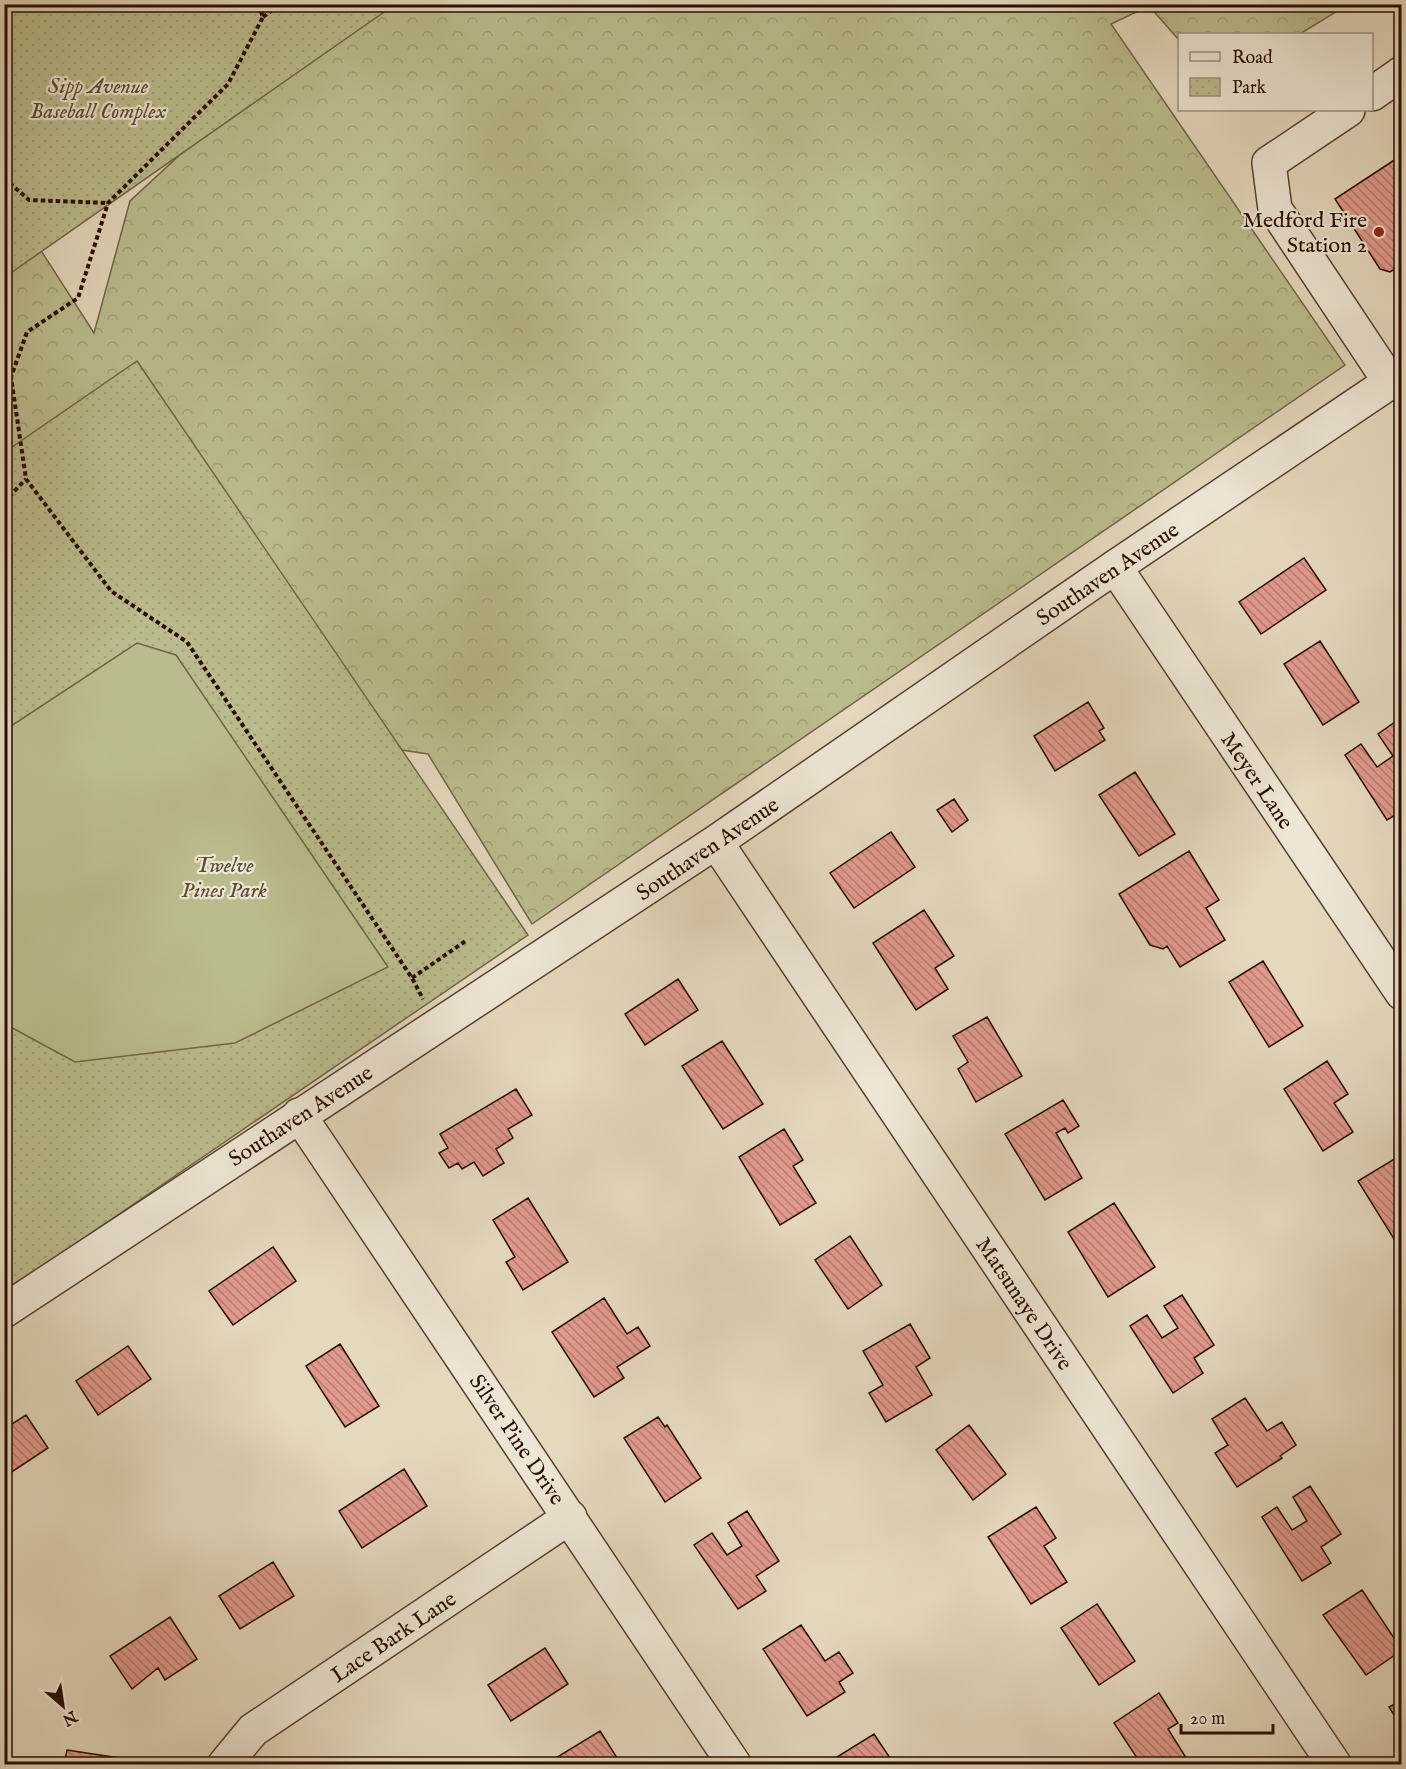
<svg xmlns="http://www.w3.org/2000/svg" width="1406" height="1769" font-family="'IM FELL English',serif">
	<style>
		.forest { fill: url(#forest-crowns); stroke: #716547; stroke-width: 1.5 }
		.park { fill: url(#park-dots); stroke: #716547; stroke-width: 1.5 }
		.pitch { fill: #bbbc8d; stroke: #716547; stroke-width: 1.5 }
		.building { fill: url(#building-back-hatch); stroke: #270e01; stroke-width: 1.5 }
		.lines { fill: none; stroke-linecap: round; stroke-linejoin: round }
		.minor-casing { stroke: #564030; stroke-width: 36 }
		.path { stroke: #270e01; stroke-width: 4; stroke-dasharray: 4.5 3; stroke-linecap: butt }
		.minor { stroke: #ede6d4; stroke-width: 33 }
		.poi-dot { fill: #8f2418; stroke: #ede6d4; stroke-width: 2 }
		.labels { text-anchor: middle; stroke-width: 4.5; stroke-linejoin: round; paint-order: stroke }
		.park-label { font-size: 22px; font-style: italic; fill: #5b4b32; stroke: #ede6d4 }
		.poi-label { font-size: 22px; fill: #270e01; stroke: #ede6d4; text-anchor: end }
		.street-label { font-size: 22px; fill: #270e01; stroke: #ede6d4 }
	</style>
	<defs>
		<pattern id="forest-crowns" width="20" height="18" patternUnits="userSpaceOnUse" patternTransform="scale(1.5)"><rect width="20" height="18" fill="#bbbc8d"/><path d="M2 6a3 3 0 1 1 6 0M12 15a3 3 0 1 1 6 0" fill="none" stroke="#a1a078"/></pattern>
		<pattern id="park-dots" width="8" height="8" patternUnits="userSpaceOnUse" patternTransform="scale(1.5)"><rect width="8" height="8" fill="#bbbc8d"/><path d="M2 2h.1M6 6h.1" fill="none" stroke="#a1a078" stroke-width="1.8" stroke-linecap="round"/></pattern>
		<pattern id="building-back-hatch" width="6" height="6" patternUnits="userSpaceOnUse" patternTransform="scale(1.5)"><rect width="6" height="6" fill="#e1998c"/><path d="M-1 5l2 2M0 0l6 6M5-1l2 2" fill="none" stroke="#b67b70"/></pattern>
	</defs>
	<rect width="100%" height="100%" fill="#e4d8bd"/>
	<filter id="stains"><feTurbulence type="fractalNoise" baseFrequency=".00333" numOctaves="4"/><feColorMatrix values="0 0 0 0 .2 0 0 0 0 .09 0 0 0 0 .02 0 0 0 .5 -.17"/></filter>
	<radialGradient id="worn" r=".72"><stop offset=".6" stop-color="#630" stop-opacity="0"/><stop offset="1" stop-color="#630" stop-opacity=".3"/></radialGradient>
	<path class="forest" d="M342,5H1347L1300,34H1180L1179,40L1149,6L1111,24L1345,365L532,924L428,754L267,730L5,493V215L29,232L94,333L130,201Z"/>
	<path class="park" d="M5,4H394V5L5,277Z
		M137,361L528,935L5,1292V452Z"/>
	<path class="pitch" d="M137,643L176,655L388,967L235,1043L75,1062L5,1024V730Z"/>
	<path class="building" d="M1402,155V265L1390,272L1380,269L1335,199Z
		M1304,558L1326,590L1261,634L1239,602Z
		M1320,641L1359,702L1323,725L1284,664Z
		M1088,702L1104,728L1099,731L1105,740L1055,771L1034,736Z
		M1395,722L1402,732V811L1387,820L1345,755L1361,744L1377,767L1393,756L1378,734Z
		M1135,772L1175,834L1139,856L1099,795Z
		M954,799L968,820L952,832L937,810Z
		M891,832L915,867L854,908L830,873Z
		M1189,851L1219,900L1206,908L1225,940L1180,967L1167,946L1163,949L1150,945L1119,894Z
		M924,910L954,956L935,968L948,989L916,1010L873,943Z
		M1263,961L1303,1026L1269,1047L1229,982Z
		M678,979L698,1010L645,1045L625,1014Z
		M987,1017L1022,1076L976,1102L958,1069L968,1062L953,1036Z
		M722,1041L763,1104L723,1129L682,1066Z
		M1327,1061L1348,1094L1334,1103L1353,1132L1323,1151L1284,1089Z
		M516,1089L532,1115L508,1129L513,1138L496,1149L504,1163L483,1176L474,1162L462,1169L458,1163L449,1168L439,1153L448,1148L440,1134Z
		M1063,1100L1079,1126L1068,1133L1065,1128L1056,1133L1082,1178L1045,1200L1005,1134Z
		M784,1129L803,1160L793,1166L816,1203L780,1225L739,1157Z
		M1396,1158L1402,1168V1234L1394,1239L1358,1181Z
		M528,1198L568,1262L523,1290L506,1262L515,1257L493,1220Z
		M1114,1203L1155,1267L1108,1297L1068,1232Z
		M850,1236L882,1285L848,1309L815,1260Z
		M273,1247L296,1281L233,1325L209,1291Z
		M1182,1295L1214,1345L1194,1358L1203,1373L1173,1393L1130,1326L1147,1315L1162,1338L1178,1328L1164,1306Z
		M604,1298L627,1334L638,1327L650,1346L617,1367L624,1378L594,1397L552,1332Z
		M910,1324L930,1358L916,1367L932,1395L886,1422L869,1393L883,1385L863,1351Z
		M340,1344L379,1406L345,1427L306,1366Z
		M128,1346L151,1379L98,1415L76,1381Z
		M1245,1398L1267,1431L1282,1422L1296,1445L1280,1456L1282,1458L1237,1487L1215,1453L1228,1445L1212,1419Z
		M26,1415L48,1448L4,1477V1429Z
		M658,1417L665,1427L667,1425L701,1478L665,1502L624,1438Z
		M969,1425L1006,1474L973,1500L936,1450Z
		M404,1469L427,1506L362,1548L339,1511Z
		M1310,1486L1341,1534L1321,1547L1331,1563L1302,1581L1262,1517L1277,1507L1292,1530L1307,1521L1293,1497Z
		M1036,1507L1056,1538L1044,1546L1067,1582L1031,1604L988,1537Z
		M747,1511L779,1561L756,1576L766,1591L738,1609L694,1545L712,1533L727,1555L742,1546L728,1523Z
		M273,1562L294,1596L240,1629L219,1596Z
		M1362,1590L1402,1650L1366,1675L1323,1615Z
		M1097,1604L1135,1661L1099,1685L1061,1628Z
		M170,1617L197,1659L165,1680L158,1668L132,1689L110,1656Z
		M801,1625L825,1661L839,1652L853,1673L839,1682L845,1692L807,1716L763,1649Z
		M545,1648L568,1684L511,1721L488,1685Z
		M1159,1693L1178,1723L1168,1729L1190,1764H1141L1114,1723Z
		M1402,1700V1728L1389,1707Z
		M600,1731L619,1761L613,1764H557L554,1759Z
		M874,1734L894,1764H842L837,1757Z
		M67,1750L119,1758L118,1764H64Z"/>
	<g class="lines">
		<defs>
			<path id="minor" d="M1372,94L1402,73
				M1348,110L1269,163L1275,209L1390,382
				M1115,567L1402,993
				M716,842L1334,1764
				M299,1115L734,1764
				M4,1311L716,842L1115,567L1402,374
				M225,1764L253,1730L570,1517"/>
		</defs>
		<use href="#minor" class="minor-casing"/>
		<path class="path" d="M258,4L263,17L228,84L108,203L78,298L27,332L11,377L26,479L111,591L187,642L412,978L423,999
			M263,17L280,4
			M4,178L29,200L108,203
			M4,502L26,479
			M412,978L467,940"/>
		<use href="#minor" class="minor"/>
	</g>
	<circle class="poi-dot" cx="1379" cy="232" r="6"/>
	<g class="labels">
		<g class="park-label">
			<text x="98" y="93">Sipp Avenue<tspan x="98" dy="25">Baseball Complex</tspan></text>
			<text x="224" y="872">Twelve<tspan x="224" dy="25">Pines Park</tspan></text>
		</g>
		<g class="poi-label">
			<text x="1367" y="227">Medford Fire<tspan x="1367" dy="25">Station 2</tspan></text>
		</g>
		<g class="street-label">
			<text transform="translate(1107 573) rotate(-34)" y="8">Southaven Avenue</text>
			<text transform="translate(1258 780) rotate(56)" y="8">Meyer Lane</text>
			<text transform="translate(707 848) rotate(-34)" y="8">Southaven Avenue</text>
			<text transform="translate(300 1115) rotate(-33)" y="8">Southaven Avenue</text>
			<text transform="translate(1025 1303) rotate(56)" y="8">Matsunaye Drive</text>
			<text transform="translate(518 1439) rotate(56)" y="8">Silver Pine Drive</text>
			<text transform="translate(393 1636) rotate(-34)" y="8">Lace Bark Lane</text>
		</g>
	</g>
	<rect width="1406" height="1769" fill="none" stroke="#e4d8bd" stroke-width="24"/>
	<rect x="6" y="6" width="1394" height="1757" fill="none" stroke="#270e01" stroke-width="3"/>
	<rect x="12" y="12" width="1382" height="1745" fill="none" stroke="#270e01" stroke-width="1.5"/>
	<rect x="1178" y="33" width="195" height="78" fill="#ede6d4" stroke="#9e9080" stroke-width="1.5"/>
	<rect x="1190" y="52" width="30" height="9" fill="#ede6d4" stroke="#9e9080" stroke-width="1.5"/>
	<text x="1232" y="63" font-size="18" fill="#270e01">Road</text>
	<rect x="1190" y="78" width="30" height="18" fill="url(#park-dots)" stroke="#9e9080" stroke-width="1.5"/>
	<text x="1232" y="93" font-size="18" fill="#270e01">Park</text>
	<g transform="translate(63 1706) rotate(151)" stroke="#ede6d4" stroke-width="4.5" paint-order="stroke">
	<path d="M0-4.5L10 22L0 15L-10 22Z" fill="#270e01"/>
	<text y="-9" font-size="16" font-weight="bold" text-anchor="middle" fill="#270e01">N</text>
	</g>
	<path d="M1181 1724v9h92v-9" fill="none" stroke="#270e01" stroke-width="3"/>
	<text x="1190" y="1724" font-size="18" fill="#270e01" stroke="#ede6d4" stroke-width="4.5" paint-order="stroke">20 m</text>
	<rect width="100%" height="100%" filter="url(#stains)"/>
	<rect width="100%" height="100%" fill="url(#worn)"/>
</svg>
